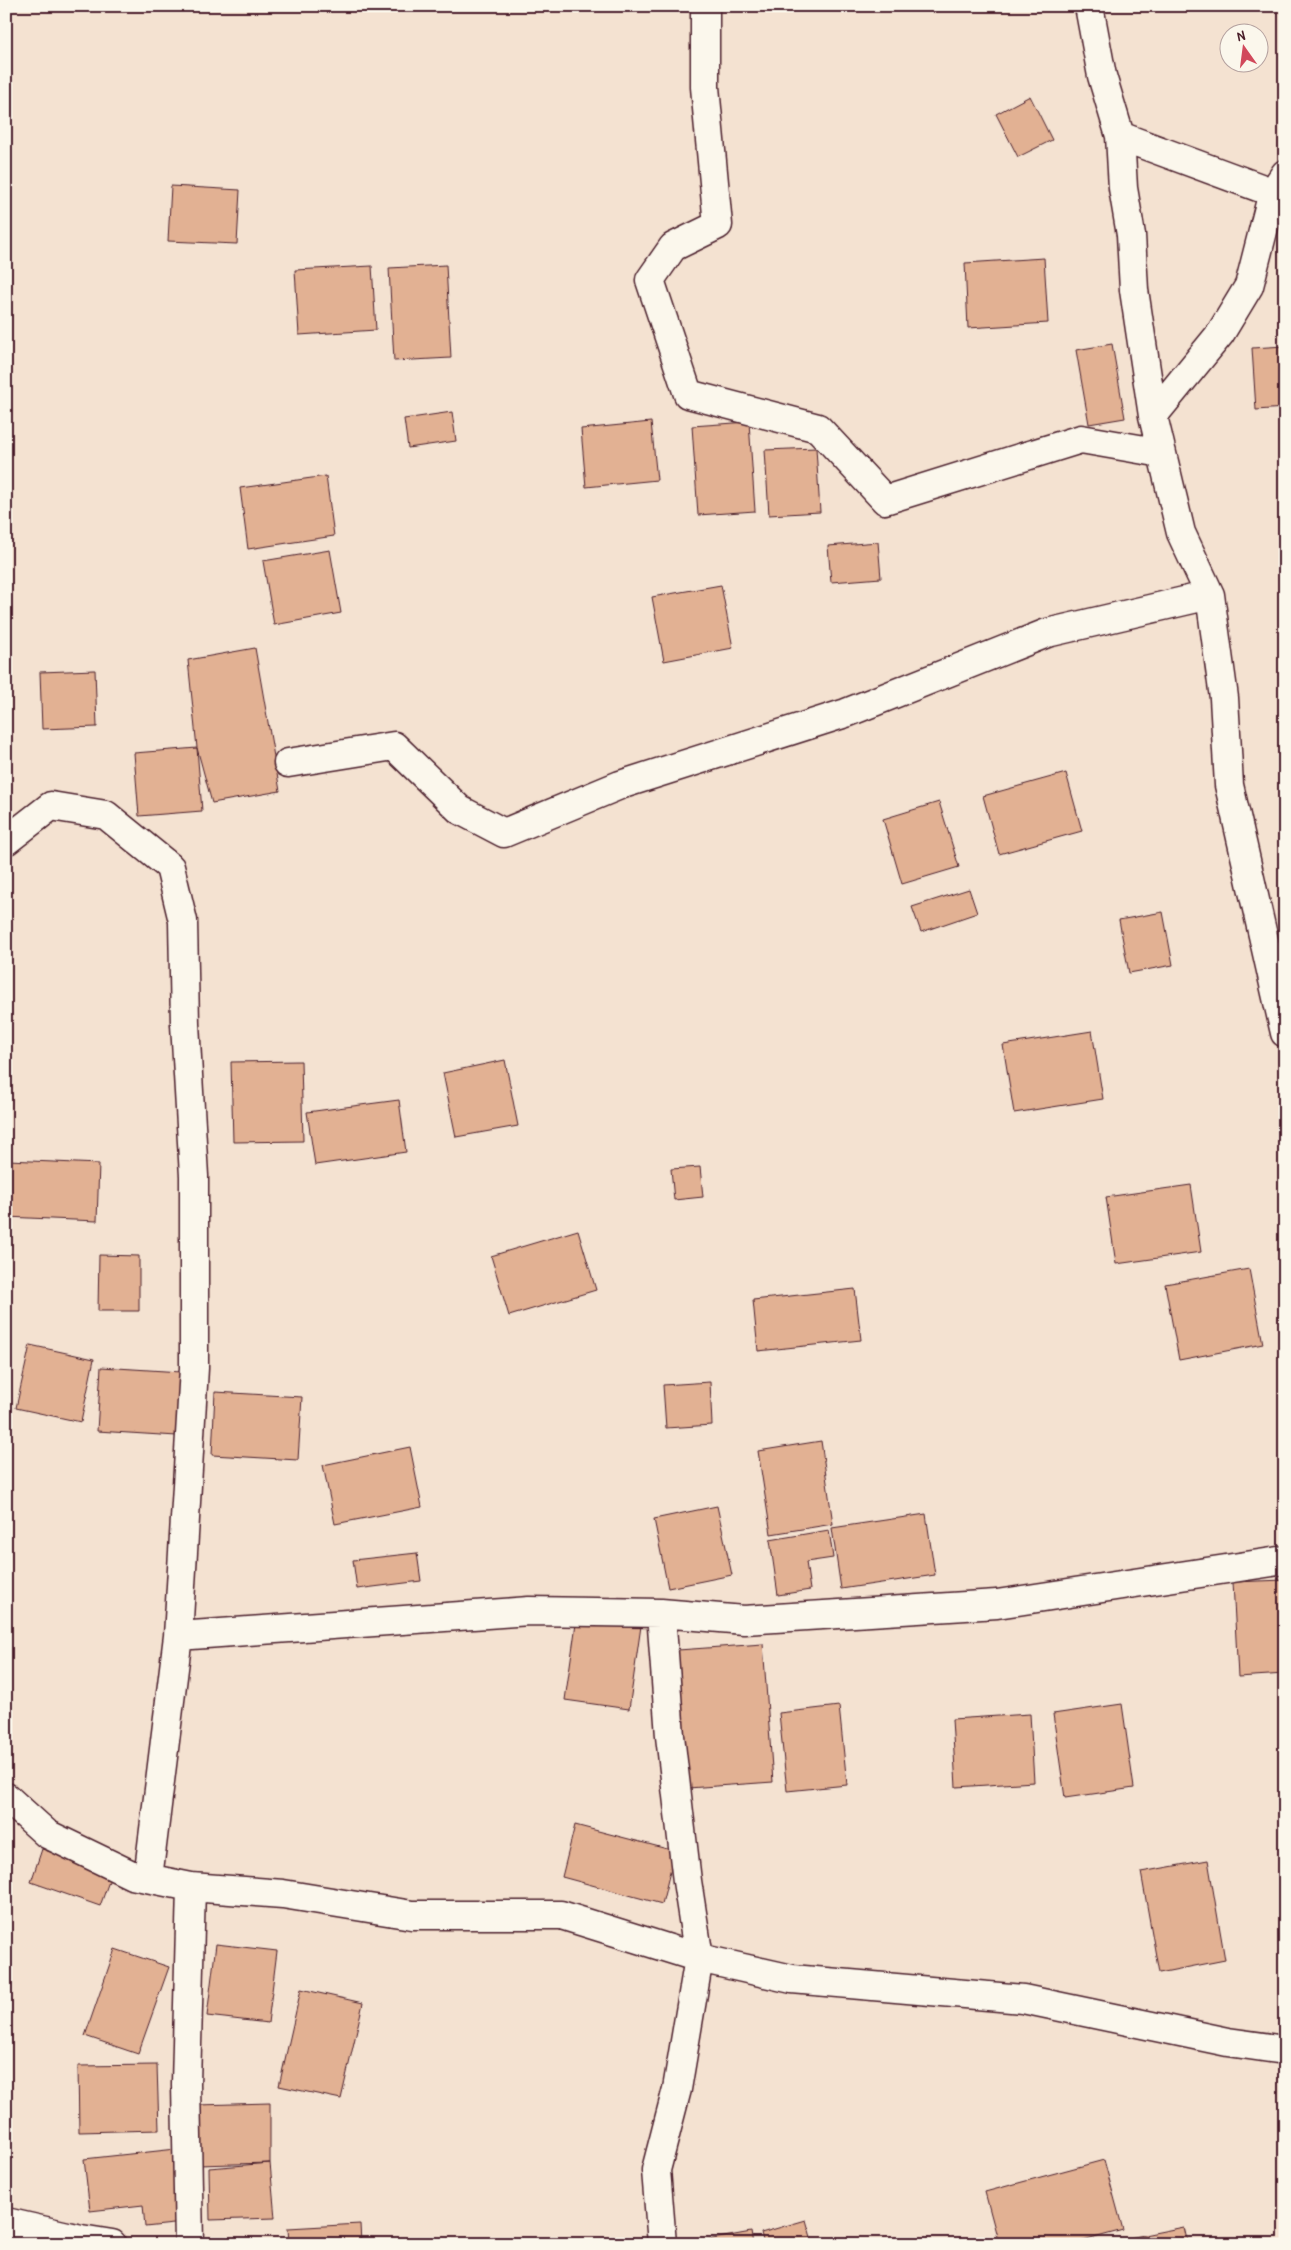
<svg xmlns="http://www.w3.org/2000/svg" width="1291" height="2250" font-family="'Patrick Hand',sans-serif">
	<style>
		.building { fill: #e2b193; stroke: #4a1f2b }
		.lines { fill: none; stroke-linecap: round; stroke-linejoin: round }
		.minor-casing { stroke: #4a1f2b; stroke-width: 31 }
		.minor { stroke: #fbf7ec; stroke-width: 28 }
	</style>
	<rect width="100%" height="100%" fill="#f4e2d1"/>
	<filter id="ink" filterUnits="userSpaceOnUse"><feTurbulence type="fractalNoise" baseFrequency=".02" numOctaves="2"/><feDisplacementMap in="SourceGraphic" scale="10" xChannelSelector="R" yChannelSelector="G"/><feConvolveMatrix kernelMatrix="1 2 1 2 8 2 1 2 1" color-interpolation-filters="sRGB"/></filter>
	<g filter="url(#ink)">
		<path class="building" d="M1030,96L1052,140L1018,157L996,114Z
			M171,186L240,190L237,244L168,241Z
			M1044,258L1048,323L968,328L965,263Z
			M446,265L451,358L394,361L389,268Z
			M372,266L376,330L299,335L295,270Z
			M1112,344L1125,418L1089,424L1076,350Z
			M1285,346V408L1256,410L1252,348Z
			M452,412L456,441L408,448L404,419Z
			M651,422L657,480L586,487L581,429Z
			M749,422L755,511L698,515L692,426Z
			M816,448L820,512L769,515L765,450Z
			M326,476L334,536L248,549L240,488Z
			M878,542L881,578L831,582L828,546Z
			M330,550L341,613L274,625L263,561Z
			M721,585L733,648L664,661L652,597Z
			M255,648L280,791L212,803L197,748L188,660Z
			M95,670L97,727L42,729L40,672Z
			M197,748L202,811L139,816L134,753Z
			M1066,773L1082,831L999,854L983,796Z
			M939,802L959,867L902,884L883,819Z
			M969,889L977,913L921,932L912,907Z
			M1163,912L1173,965L1129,973L1119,920Z
			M1092,1031L1103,1099L1014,1113L1003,1045Z
			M505,1060L518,1126L456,1137L443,1073Z
			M301,1061L303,1141L233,1142L231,1062Z
			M399,1100L406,1152L315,1165L307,1112Z
			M8,1160L99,1164L97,1221L6,1217Z
			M700,1167L703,1197L674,1200L671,1169Z
			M1191,1185L1201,1252L1116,1264L1106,1197Z
			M578,1230L596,1290L509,1316L491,1256Z
			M99,1255L139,1256V1311H98Z
			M1249,1269L1263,1344L1179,1360L1165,1284Z
			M855,1289L861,1340L758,1351L753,1300Z
			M30,1345L94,1359L81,1422L16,1408Z
			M101,1367L181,1372L177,1436L97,1431Z
			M710,1382L712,1425L666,1428L663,1385Z
			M215,1392L302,1397L298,1460L212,1455Z
			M821,1441L833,1524L771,1534L758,1451Z
			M410,1447L422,1507L335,1524L323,1465Z
			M717,1506L732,1575L668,1588L654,1519Z
			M926,1514L935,1575L841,1589L832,1528Z
			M829,1530L833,1558L806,1562L810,1590L778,1595L770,1540Z
			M417,1553L421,1581L357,1589L353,1560Z
			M1285,1580V1674L1238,1677L1233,1582Z
			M577,1617L641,1626L629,1709L565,1700Z
			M763,1644L773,1782L688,1788L678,1650Z
			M1122,1704L1134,1788L1065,1798L1053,1714Z
			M839,1706L847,1785L787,1791L779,1713Z
			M1030,1714L1034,1782L956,1787L952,1719Z
			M575,1825L675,1851L662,1904L562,1877Z
			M42,1849L112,1873L100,1906L31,1882Z
			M1208,1860L1225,1960L1159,1973L1141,1872Z
			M216,1944L277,1951L268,2023L207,2016Z
			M115,1949L169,1967L138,2054L85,2036Z
			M301,1989L363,2003L341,2099L279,2086Z
			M157,2065L159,2130L79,2132L78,2066Z
			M270,2103V2163L198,2165L197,2105Z
			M176,2149L183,2223L145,2227L143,2205L90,2211L84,2159Z
			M1104,2160L1123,2230L1072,2244H999L985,2192Z
			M270,2163L275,2218L210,2220L209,2168Z
			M806,2220L813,2244H764L761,2233Z
			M360,2224L361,2244H289L288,2228Z
			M1184,2227L1188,2244H1099Z
			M751,2232L753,2244H691V2243Z"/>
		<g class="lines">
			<defs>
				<path id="minor" d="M705,6V87L718,225L673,247L650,280L688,394L818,428L885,500L1081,439L1162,453
					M1089,6L1102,76L1120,136L1123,188L1131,235L1134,290L1153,416L1181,533L1210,595L1224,698L1229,785L1285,1033
					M1120,136L1285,197
					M1153,416L1220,334L1249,286L1273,192L1285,174
					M288,763L394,746L460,810L504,833L620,785L846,713L1047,633L1210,595
					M6,841L51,806L106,815L170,867L183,921L185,1024L194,1176V1368L178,1636L148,1878
					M661,1613L670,1736L687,1881L699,1958L677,2089L656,2170L662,2244
					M178,1636L529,1611L661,1613L744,1620L997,1604L1285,1560
					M6,1797L47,1834L132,1875L191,1887L283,1894L412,1915H561L699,1958L792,1979L1023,1999L1228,2042L1285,2050
					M6,2222L81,2239L112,2244
					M189,2244L186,2084L191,1887"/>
			</defs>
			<use href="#minor" class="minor-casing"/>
			<use href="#minor" class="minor"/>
		</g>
	</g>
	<rect width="1291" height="2250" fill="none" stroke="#fbf7ec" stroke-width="25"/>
	<rect x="12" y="12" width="1266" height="2225" fill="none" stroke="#4a1f2b" stroke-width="2" filter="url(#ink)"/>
	<g transform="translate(1244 48) rotate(346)"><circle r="24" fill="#fbf7ec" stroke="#b4a19f"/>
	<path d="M0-4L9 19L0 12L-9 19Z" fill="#d1495b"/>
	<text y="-8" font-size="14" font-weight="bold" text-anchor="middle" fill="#4a1f2b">N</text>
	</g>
</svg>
